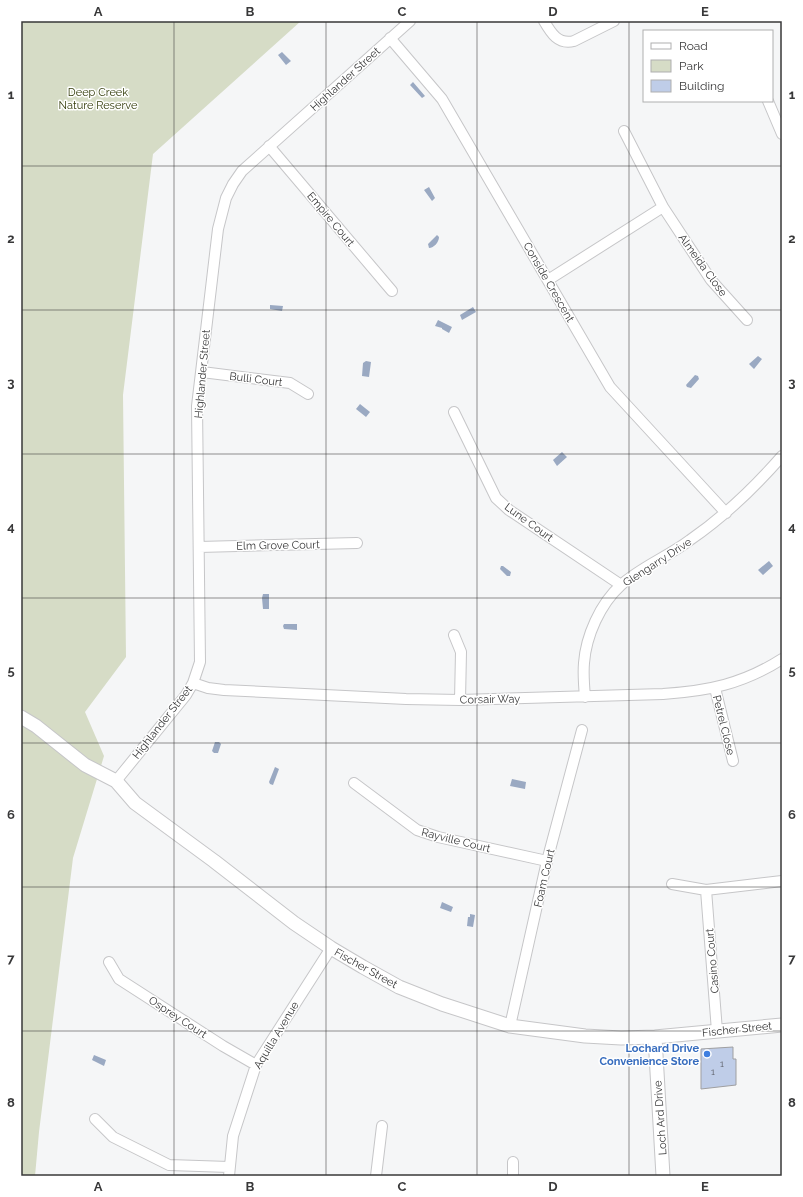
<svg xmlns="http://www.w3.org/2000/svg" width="803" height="1197" font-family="Raleway,sans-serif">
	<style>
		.green { fill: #d6dcc6 }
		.water { fill: #9aa9c2 }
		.building { fill: #bfcde8; stroke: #9f9fa1 }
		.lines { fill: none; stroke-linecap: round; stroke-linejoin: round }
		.minor-casing { stroke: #c6c6c8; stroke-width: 12 }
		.tertiary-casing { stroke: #c6c6c8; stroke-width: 15 }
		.minor { stroke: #fff; stroke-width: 10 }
		.tertiary { stroke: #fff; stroke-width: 13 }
		.grid { fill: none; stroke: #383839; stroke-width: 1; stroke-opacity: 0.55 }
		.shop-dot { fill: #3f7fe0; stroke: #fff; stroke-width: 1.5 }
		.labels { text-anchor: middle; stroke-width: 3; stroke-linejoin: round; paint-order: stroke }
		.number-label { font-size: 9px; fill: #5a5d65 }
		.street-label { font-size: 11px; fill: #383839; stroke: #fff }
		.park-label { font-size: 11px; fill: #323b09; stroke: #fff }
		.shop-label { font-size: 11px; font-weight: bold; fill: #366cbe; stroke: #fff; text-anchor: end }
		.neatline { fill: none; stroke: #383839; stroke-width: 1.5 }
		.grid-label { font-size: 13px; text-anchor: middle; font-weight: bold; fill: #383839 }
	</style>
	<rect width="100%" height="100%" fill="#f5f6f7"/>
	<path class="green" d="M21,21H301L153,154L123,395L126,657L85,712L104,756L73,858L39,1132L35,1176H21Z"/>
	<path class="water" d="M282,52L291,61L286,65L278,55Z
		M413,82L425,96L422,98L410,85Z
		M429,187L435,198L432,201L424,190Z
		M437,235L439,237C439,242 434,248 429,248L428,244Z
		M270,305L283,306L282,311L270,309Z
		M473,307L476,312L462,320L460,315Z
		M438,320L452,327L449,333L442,329V328L435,326Z
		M758,356L762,359L754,369L749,364Z
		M366,361L371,362L369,377L362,376L363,363Z
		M695,375L698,376L699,379L691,388L687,387L686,385Z
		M360,404L370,412L366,417L356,409Z
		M562,452L567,457L557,466L553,460Z
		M769,561L773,566L763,575L758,570Z
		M501,566H503L511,572L510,576H507L500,569Z
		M263,594H269V609H263L262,598Z
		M284,624H297V630L284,629L283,626Z
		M215,742H219L221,744L218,753H214L212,751Z
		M275,767L279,769L273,785L270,784L269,782Z
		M512,779L526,782L525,789L510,786Z
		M442,902L453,907L451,912L440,908Z
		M470,914L475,915L473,927L467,926L468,917H470Z
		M94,1055L106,1060L104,1066L92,1060Z"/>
	<path class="building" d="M733,1047V1059H736V1085L701,1089V1049Z"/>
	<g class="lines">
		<defs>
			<path id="minor" d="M544,21C551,33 558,45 574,41L614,21
				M390,38L442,99L610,387L726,513
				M768,101L782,134
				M269,146L392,291
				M663,207L711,280L747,320
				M548,280L663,207L624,131
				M202,372L290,383L308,394
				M454,412L496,498L509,510L621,585
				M199,547L357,543
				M454,635L461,652L460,700
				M193,683L208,688L224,690L406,699L460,700L663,694C708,691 743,684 782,659
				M715,688L733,761
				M585,697C584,686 583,674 584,663C586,636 600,604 621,585C641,567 669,556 690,540C725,516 754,488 782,456
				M116,781L186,695L193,683L200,662L197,406L218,229L226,198L233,184L242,171L410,21
				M354,783L417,830L438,837L547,861
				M672,884L706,890L717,1031
				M706,890L782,881
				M109,962L119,979L223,1046L256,1065
				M510,1026L547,861L582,730
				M95,1119L113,1137L169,1165L229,1167
				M229,1176L233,1136L256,1065L331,948
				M376,1176L382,1126
				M513,1176V1162"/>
			<path id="tertiary" d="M21,717L36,726L85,765L116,781L135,803L214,861L294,923L331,948L363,967L399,987L442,1004L510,1026L585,1036L621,1038L655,1037L782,1025
				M655,1037L663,1176"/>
		</defs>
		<use href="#minor" class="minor-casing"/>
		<use href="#tertiary" class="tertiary-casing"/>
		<use href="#minor" class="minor"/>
		<use href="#tertiary" class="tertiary"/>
	</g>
	<path class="grid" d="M174,21V1176M326,21V1176M477,21V1176M629,21V1176M21,166H782M21,310H782M21,454H782M21,598H782M21,743H782M21,887H782M21,1031H782"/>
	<circle class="shop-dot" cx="707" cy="1054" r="4"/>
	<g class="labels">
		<g class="number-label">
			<text x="722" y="1067">1</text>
			<text x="713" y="1075">1</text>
		</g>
		<g class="street-label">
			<text transform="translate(345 79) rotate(-42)" y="4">Highlander Street</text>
			<text transform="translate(331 219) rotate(50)" y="4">Empire Court</text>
			<text transform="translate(703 265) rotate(54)" y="4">Almeida Close</text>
			<text transform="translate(549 282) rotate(60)" y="4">Conside Crescent</text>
			<text transform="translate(202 374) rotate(-85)" y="4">Highlander Street</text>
			<text transform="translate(256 379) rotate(7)" y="4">Bulli Court</text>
			<text transform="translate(529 522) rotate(36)" y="4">Lune Court</text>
			<text transform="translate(278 545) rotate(-1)" y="4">Elm Grove Court</text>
			<text transform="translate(657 562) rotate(-33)" y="4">Glengarry Drive</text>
			<text transform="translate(490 699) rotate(-1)" y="4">Corsair Way</text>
			<text transform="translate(162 722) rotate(-52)" y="4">Highlander Street</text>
			<text transform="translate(724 725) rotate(76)" y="4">Petrel Close</text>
			<text transform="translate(456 840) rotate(14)" y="4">Rayville Court</text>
			<text transform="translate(544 878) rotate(-77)" y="4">Foam Court</text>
			<text transform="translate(712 961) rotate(-95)" y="4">Casino Court</text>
			<text transform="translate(366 968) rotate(29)" y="4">Fischer Street</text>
			<text transform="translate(178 1017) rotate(33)" y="4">Osprey Court</text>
			<text transform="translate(737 1029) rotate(-6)" y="4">Fischer Street</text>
			<text transform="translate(276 1035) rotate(-59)" y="4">Aquilla Avenue</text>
			<text transform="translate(660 1118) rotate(-94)" y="4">Loch Ard Drive</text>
		</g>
		<g class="park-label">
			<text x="98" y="96">Deep Creek<tspan x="98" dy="13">Nature Reserve</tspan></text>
		</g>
		<g class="shop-label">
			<text x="699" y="1052">Lochard Drive<tspan x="699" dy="13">Convenience Store</tspan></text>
		</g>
	</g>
	<rect width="803" height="1197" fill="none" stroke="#ffffff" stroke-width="44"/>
	<rect x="643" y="30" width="130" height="72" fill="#ffffff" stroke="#afafb0"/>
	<rect x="651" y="43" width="20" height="6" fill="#ffffff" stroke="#afafb0"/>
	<text x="679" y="50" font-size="12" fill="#383839">Road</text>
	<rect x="651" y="60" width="20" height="12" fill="#d6dcc6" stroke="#afafb0"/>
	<text x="679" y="70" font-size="12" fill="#383839">Park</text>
	<rect x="651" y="80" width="20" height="12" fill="#bfcde8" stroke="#afafb0"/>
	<text x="679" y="90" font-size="12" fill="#383839">Building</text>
	<rect x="22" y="22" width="759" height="1153" class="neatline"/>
	<g class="grid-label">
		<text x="98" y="16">A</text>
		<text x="250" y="16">B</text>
		<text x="402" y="16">C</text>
		<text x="553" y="16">D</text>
		<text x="705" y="16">E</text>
		<text x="11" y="99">1</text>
		<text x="792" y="99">1</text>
		<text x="11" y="243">2</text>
		<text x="792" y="243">2</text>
		<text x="11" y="387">3</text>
		<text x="792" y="387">3</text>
		<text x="11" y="531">4</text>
		<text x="792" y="531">4</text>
		<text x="11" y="675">5</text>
		<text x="792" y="675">5</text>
		<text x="11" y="819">6</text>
		<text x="792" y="819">6</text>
		<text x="11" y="963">7</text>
		<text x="792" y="963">7</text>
		<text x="11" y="1107">8</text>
		<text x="792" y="1107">8</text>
		<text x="98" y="1191">A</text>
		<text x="250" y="1191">B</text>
		<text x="402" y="1191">C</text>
		<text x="553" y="1191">D</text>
		<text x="705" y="1191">E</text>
	</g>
</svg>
